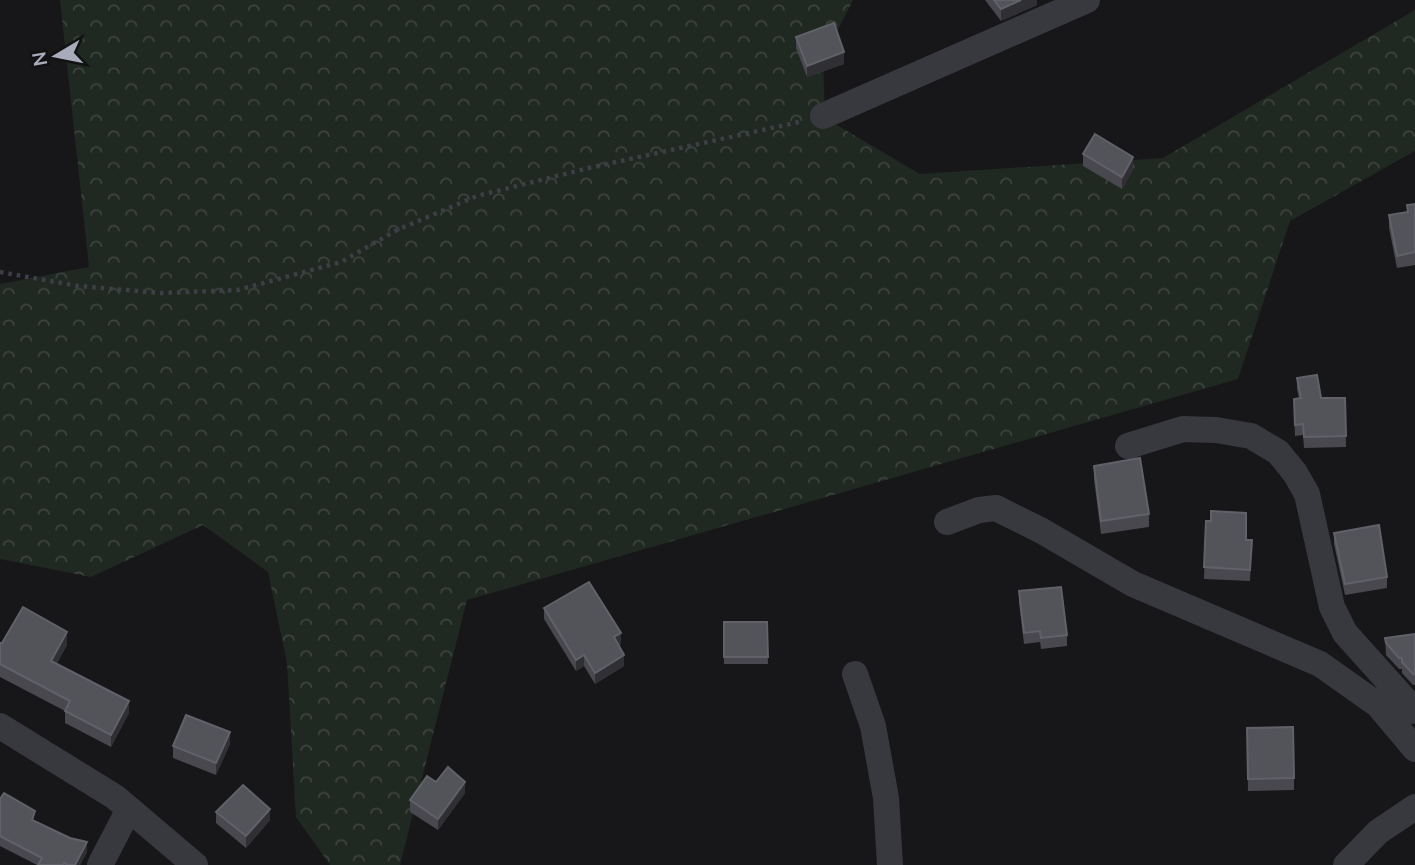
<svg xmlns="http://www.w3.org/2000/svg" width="1415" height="865" font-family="'Nunito Sans',sans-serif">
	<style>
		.forest { fill: url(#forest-crowns) }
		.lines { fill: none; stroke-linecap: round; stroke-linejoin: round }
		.path { stroke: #3e3f46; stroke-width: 4.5; stroke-dasharray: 3.5 5; stroke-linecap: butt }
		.minor { stroke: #38383f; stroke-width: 26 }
		.wall { fill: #48484e }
		.shaded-wall { fill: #303034 }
		.building { fill: #53535a; stroke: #606169; stroke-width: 2 }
	</style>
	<defs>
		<pattern id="forest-crowns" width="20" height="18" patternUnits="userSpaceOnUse" patternTransform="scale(1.75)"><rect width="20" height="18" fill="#1f2821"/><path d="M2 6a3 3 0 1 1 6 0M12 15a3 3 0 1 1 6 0" fill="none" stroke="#3d443f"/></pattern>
	</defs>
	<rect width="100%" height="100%" fill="#171719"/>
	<path class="forest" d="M60,0H853L823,60L825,118L920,174L1163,158L1415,10V151L1290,221L1238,379L467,600L400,865H330L296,817L287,663L268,572L203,525L91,577L0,559V284L89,267Z"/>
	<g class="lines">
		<path class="path" d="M0,272L78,286L161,293L238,290L341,262L397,230L477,196L589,168L799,122"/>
		<path class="minor" d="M823,116L1087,0
			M1128,446L1183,429L1216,430L1251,436L1278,452L1295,473L1307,494L1332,607L1345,633L1415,711
			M947,522L979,510L996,508L1042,531L1133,584L1320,664L1378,705L1415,749
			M855,674L873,726L886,798L890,865
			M0,726L115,797L195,865
			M100,865L129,809
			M1346,865L1378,832L1415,807"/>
	</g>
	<path class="wall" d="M985,0H1037V5L1001,21Z
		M796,37L844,64L807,77L796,48Z
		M1083,154L1133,170L1122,189L1083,166Z
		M1415,204V265L1397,268L1389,228V215L1407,212V205Z
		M1297,378L1321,398H1345L1346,447L1304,448L1303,435L1295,436L1294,410L1299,398L1297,389Z
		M1094,466L1149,514V527L1101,534L1094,479Z
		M1206,521L1246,540H1252L1250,581L1204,579Z
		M1334,533L1387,577V588L1345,595L1334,544Z
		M1019,591L1067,635V646L1041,649L1040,642L1024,644L1019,602Z
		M544,608L621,644L619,645L624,666L595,684L584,666L576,671L544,619Z
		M724,622H767L768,664H724Z
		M1415,634V685H1413L1402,673V669H1399L1386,655L1385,638Z
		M0,643L67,645L57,663L129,713L111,747L65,723V711L0,677Z
		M1247,728L1294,778V790L1248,791Z
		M230,744L216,775L173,758V746Z
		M465,793L438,830L410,812V800Z
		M0,799L87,852L80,865H37L0,846Z
		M216,812L270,820L246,848L216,823Z"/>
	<path class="shaded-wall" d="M1021,0H1037V5L1001,21V9Z
		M844,52V64L807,77V66Z
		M1133,157V170L1122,189V177Z
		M67,632V645L51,673V661Z
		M621,633V644L614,649V637Z
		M584,655V666L576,671V660Z
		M624,655V666L595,684V673Z
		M129,701V713L111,747V735Z
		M230,732V744L216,775V763Z
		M465,782V793L438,830V819Z
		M270,809V820L246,848V836Z
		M87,842V852L80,865H75Z"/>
	<path class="building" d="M994,0H1021L1001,9Z
		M834,23L844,52L807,66L796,37Z
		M1095,134L1133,157L1122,177L1083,154Z
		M1415,204V252L1397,256L1389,215L1408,212L1407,205Z
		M1317,375L1321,398H1345L1346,436L1304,437L1303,424L1295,425L1294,399L1301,398L1297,378Z
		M1140,458L1149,514L1101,521L1094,466Z
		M1211,511L1246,513V540H1252L1250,570L1204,567L1206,521H1211Z
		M1379,525L1387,577L1345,584L1334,533Z
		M589,582L621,633L614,637L624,655L595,673L584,655L576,660L544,608Z
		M1061,587L1067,635L1041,638L1040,631L1024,633L1019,591Z
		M23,607L67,632L51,661L129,701L111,735L65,711L70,701L0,664V643H2Z
		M724,622H767L768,657H724Z
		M1415,634V674H1413L1402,662V658H1399L1386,643L1385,638Z
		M186,715L230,732L216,763L173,746Z
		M1293,727L1294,778L1248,779L1247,728Z
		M448,767L465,782L438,819L410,800L427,776L436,782Z
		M243,785L270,809L246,836L216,812Z
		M4,793L35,811L32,820L70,838L87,842L75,865H68L64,863L63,865H38L42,858L0,836V799Z"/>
	<g transform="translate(56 56) rotate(260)" stroke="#121214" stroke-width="5" paint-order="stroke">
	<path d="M0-5L12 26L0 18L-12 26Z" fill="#a8acba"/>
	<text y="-10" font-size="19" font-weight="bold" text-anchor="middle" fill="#a8acba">N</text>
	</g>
</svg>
